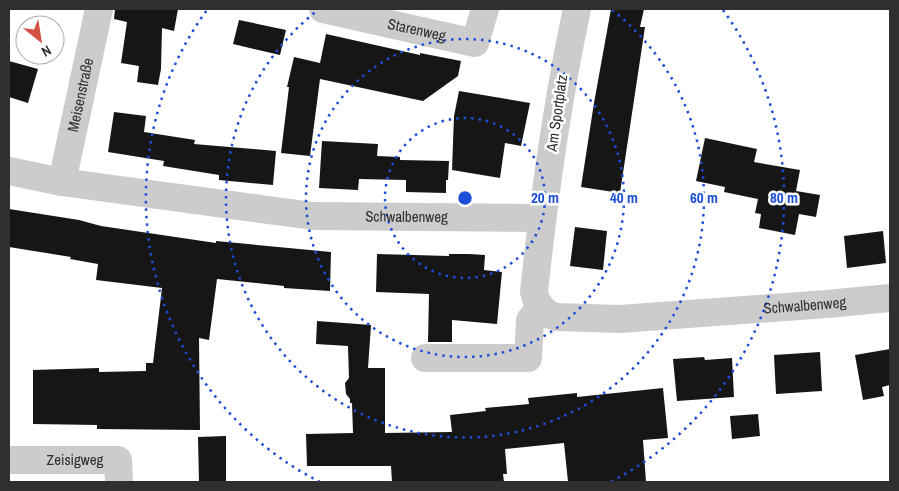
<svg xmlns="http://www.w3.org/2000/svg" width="899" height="491" font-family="'Archivo Narrow',sans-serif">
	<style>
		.building { fill: #161616 }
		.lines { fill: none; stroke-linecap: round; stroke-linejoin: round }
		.minor { stroke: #ccc; stroke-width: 28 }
		.ring { fill: none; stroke: #1d4ed8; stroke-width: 2.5; stroke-dasharray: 2.5 5 }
		.labels { text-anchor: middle; stroke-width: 5; stroke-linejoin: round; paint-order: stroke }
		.street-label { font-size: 15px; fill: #2f2f2f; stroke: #fff }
		.centre { fill: #1d4ed8; stroke: #fff; stroke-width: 2.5 }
		.ring-label { font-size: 15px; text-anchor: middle; font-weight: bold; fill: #1d4ed8; stroke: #fff; stroke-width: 5; stroke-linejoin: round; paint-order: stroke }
	</style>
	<rect width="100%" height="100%" fill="#fff"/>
	<path class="building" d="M115,9H178L174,31L162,28L161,69L158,85L137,82L139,66L121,63L127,22L114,19Z
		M611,9H644L640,27H645L620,193L581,187L594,103Z
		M239,20L286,30L280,55L233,44Z
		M326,34L420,55V53L461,61L458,76L423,101L320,79L310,156L281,153L289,87H287L294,57L320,63Z
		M9,61L38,69L28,103L9,97Z
		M459,91L530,103L521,146L505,143L500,178L452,170L454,116Z
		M114,112L146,116L144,132L195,140L194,144L276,151L273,185L219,180V175L163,166L164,161L108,152Z
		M705,138L757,149L754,162L800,170L796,191L820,195L816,217L799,214L795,235L759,228L761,214L755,213L758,199L724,192L725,187L696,181Z
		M322,141L378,144L377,156L400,157V160L449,161L448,180H446V193L406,192V180L359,179L358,190L319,188Z
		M9,209L79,220L101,226L216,243V241L331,252L330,291L284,288V286L217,279L209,340L199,338L200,430L97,429V425L33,424V370L99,368V372L146,371V363H153L162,288L96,280L98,264L70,259L71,257L9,247Z
		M575,227L607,231L603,270L570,266Z
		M883,231L886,263L847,268L844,236Z
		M377,254L449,256V254H469L485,255L484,270L502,272L497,324L452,320V342H428L429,294L376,292Z
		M317,321L371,325L368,368H385V433L452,432L450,415L486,411L485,408L529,404L528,398L577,393V397L663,388L668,438L643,440L646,482H568L564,443L505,449L507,474H503L504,482H392L391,466H307L306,434L353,433L352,403H350V399L346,394L345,383L349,378L348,346L316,344Z
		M890,349V385L882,387L884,396L863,400L855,355Z
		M820,352L822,391L776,394L774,355Z
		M704,357L705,360L732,358L734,397L677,401L673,359Z
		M758,414L760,436L732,439L730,416Z
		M226,436V482H199L198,437Z"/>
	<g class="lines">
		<g class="minor">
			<path id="s1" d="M323,9L475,43L485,9"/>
			<path id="s2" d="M577,9C557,102 544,197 534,292C537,305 542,313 556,317L620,319L827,304L890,298"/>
			<path id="s3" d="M9,171L62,182L313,216L542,218"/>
			<path id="s4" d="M62,182L99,9"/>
			<path d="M425,358H528L530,320L541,307"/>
			<path id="s5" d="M9,460H118L119,482"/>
		</g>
	</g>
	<g class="ring">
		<circle cx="465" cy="198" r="80"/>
		<circle cx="465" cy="198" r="159"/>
		<path d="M612 10A239 239 0 1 1 318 10"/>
		<path d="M320 482A319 319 0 0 1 207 10M723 10A319 319 0 0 1 610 482"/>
	</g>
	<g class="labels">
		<g class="street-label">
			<text dy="5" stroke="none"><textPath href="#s1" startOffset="96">Starenweg</textPath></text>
			<text dy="5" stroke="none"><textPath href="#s4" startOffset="89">Meisenstraße</textPath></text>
			<text transform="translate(557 113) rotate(-82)" y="5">Am Sportplatz</text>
			<text dy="5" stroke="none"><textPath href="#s3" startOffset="401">Schwalbenweg</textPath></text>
			<text dy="5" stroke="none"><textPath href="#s2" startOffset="571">Schwalbenweg</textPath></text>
			<text dy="5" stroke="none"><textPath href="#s5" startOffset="66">Zeisigweg</textPath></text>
		</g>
	</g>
	<circle cx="465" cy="198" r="8" class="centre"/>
	<g class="ring-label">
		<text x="545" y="203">20 m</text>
		<text x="624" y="203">40 m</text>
		<text x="704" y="203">60 m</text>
		<text x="784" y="203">80 m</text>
	</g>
	<rect width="899" height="491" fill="none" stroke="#2f2f2f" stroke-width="20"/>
	<g transform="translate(40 40) rotate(150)"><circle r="24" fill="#ffffff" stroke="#acacac"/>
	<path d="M0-4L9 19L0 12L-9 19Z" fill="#d45243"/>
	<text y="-8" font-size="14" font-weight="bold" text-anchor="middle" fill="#2f2f2f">N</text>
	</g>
</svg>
